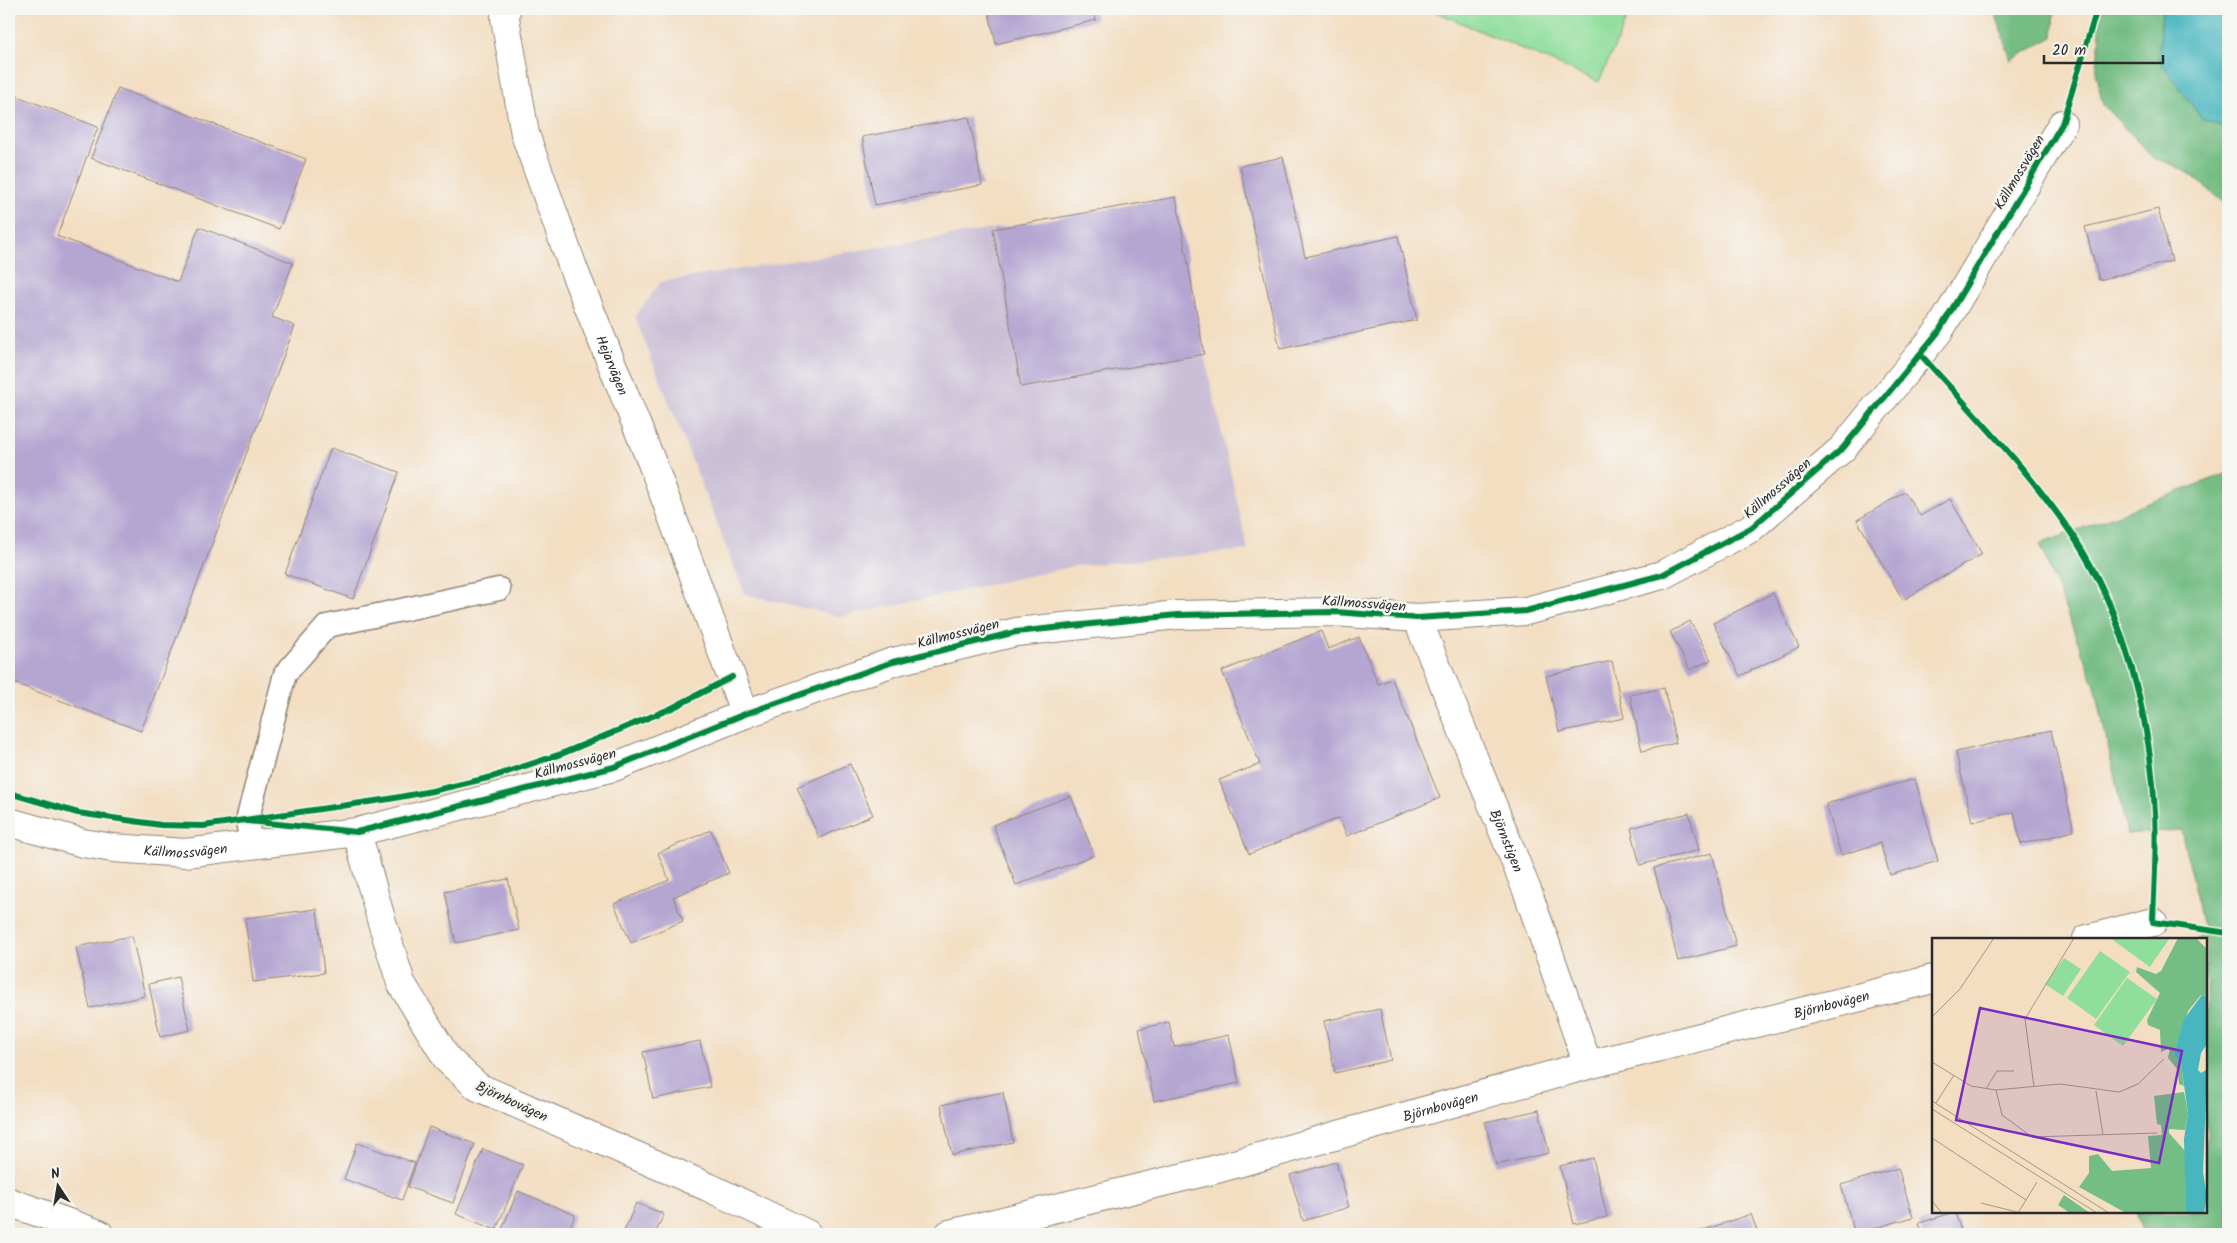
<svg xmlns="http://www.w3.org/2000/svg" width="2237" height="1243" font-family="Kalam,sans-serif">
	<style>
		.industrial { fill: #cabfd6 }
		.green { fill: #90de9c; stroke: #5e8464 }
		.forest { fill: #74bd84; stroke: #507458 }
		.water { fill: #47b6bf; stroke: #397075 }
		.building { fill: #b4a6d1 }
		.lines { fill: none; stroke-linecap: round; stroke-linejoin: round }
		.service-casing { stroke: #8f8476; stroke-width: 25 }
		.minor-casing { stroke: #8f8476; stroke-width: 30 }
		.secondary-casing { stroke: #8f8476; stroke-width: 30 }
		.trunk-casing { stroke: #8f8476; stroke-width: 30 }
		.service { stroke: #fff; stroke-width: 22 }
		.minor { stroke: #fff; stroke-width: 28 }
		.secondary { stroke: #fff; stroke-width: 28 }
		.trunk { stroke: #fff; stroke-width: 28 }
		.cycleway-casing { stroke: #f6f6f2; stroke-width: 9 }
		.cycleway { stroke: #00873e; stroke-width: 6 }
		.labels { text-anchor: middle; stroke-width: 5; stroke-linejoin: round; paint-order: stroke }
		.street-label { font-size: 14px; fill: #2b2b2b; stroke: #f6f6f2 }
		.inset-road { fill: none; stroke: #a39686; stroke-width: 1 }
		.view { fill: #7b2cbf; fill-opacity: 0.15; stroke: #7b2cbf; stroke-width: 2.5 }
		.inset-edge { fill: none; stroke: #2b2b2b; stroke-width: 2.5 }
	</style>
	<rect width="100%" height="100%" fill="#f6f6f2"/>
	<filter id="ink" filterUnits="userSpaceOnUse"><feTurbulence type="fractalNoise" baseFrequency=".02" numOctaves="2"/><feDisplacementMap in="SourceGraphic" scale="10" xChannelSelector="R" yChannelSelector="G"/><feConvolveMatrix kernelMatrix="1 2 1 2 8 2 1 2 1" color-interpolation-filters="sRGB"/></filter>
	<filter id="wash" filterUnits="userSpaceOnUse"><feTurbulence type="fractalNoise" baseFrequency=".0096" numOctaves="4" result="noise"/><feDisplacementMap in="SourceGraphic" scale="20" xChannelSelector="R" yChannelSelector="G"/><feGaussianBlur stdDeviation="1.12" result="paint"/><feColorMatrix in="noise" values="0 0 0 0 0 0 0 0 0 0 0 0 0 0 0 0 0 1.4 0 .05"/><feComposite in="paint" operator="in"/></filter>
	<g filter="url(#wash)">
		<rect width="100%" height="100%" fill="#f3dec2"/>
		<path class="industrial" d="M1176,197L1204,354L1248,550L1074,566L841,617L745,594L635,317L661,282L993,229Z"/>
		<path class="green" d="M1429,9H1631L1599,82Z"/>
		<path class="forest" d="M1994,9H2055L2053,37L2011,60Z
			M2102,9H2162L2160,59L2202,119L2228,129V208C2208,188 2183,164 2154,159L2103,105L2096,76Z
			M2228,473V1234H2143L2136,1212H2206V939H2196L2205,936L2181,830L2127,834L2095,686L2040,544Z"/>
		<path class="water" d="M2162,9H2228V129L2202,119L2159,59Z"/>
		<g id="blocks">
			<path class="building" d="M988,9H1094L1096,20L996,44Z
				M118,88L306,159L279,229L91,158Z
				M9,93L98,127L57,236L178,282L199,227L293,263L272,317L295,326L141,731L9,681Z
				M969,117L982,185L875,205L862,137Z
				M1283,157L1305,257L1398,236L1417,320L1280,349L1240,166Z
				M1176,197L1204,354L1021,387L993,229Z
				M2158,209L2172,261L2099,280L2085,227Z
				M331,448L399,472L353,599L285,574Z
				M1905,492L1920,516L1950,499L1982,554L1903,600L1857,520Z
				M1773,593L1799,647L1740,676L1713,623Z
				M1690,621L1711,660L1690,670L1670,632Z
				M1321,631L1328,649L1359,637L1378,684L1392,679L1440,798L1347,836L1339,818L1249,854L1219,780L1260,764L1222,671Z
				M1612,661L1624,718L1559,732L1546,676Z
				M1664,688L1676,743L1642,751L1630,695Z
				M2051,730L2074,831L2021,844L2014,812L1972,822L1956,752Z
				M850,764L873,815L819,838L797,787Z
				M1915,779L1938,861L1890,875L1880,843L1841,855L1826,804Z
				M1071,796L1094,855L1016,885L993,825Z
				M1689,813L1699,850L1640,865L1631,828Z
				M711,830L729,873L673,897L683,921L631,943L614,904L669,880L658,853Z
				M1712,853L1736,946L1678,961L1654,868Z
				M508,879L519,930L456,943L445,892Z
				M317,909L324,973L253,982L245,918Z
				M132,936L145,996L90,1008L76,947Z
				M178,977L190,1030L160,1037L149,984Z
				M1380,1009L1391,1060L1335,1073L1324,1021Z
				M1169,1022L1174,1047L1229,1035L1239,1083L1154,1101L1139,1029Z
				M700,1041L710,1087L653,1099L643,1052Z
				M1003,1092L1013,1142L952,1155L941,1105Z
				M1539,1110L1549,1153L1496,1165L1485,1122Z
				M429,1127L475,1144L453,1203L408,1187Z
				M357,1143L415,1163L402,1200L344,1179Z
				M483,1149L523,1165L496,1230L456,1214Z
				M1593,1158L1607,1217L1574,1224L1560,1166Z
				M1336,1162L1349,1207L1303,1221L1290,1175Z
				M1898,1168L1913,1217L1855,1234L1841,1185Z
				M518,1191L575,1215L567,1234H500Z
				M636,1203L664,1214L655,1234H623Z
				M1955,1212L1962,1234H1923L1919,1223Z
				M1751,1214L1758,1234H1692Z"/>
		</g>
	</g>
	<g filter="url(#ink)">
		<use href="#blocks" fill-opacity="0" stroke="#8f8476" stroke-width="1"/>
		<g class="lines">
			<defs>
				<path id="service" d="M251,845L247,821L285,674L327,626L499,589"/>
				<g id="minor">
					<path id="s1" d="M506,9L505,18L525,134L575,273L654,468L745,714"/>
					<path id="s2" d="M1417,618L1528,893L1588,1065"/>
					<path d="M2087,939L2153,922"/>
					<path d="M807,1234L708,1187L478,1087L448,1060L401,983L381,919L357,832L614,767L745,714L893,662L1016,632L1177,615L1335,612L1417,618L1526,611L1662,575L1751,528L1843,448L1939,331L2062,124"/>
					<path id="s3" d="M949,1234L1213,1170L1588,1065L1933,979"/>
				</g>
				<g id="secondary">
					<path id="s4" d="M9,822L83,843L113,848L185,853L357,832"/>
				</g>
				<path id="trunk" d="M9,1202L99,1234"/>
			</defs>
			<use href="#service" class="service-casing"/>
			<use href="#minor" class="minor-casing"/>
			<use href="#secondary" class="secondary-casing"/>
			<use href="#trunk" class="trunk-casing"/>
			<use href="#service" class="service"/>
			<use href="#minor" class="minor"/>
			<use href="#secondary" class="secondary"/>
			<use href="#trunk" class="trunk"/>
			<defs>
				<path id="cycleway" d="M1920,354C1973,413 2029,470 2073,536C2125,614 2151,721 2155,813C2157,849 2154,886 2153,922L2228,933
					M9,793L78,813L161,825L203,826L389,799L432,791L492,777L561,754L672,708L732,677
					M247,821L357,832L614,767L745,714L893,662L1016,632L1177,615L1335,612L1417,618L1526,611L1662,575L1751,528L1843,448L1939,331L2062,124L2097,9"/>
			</defs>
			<use href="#cycleway" class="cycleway-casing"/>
			<use href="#cycleway" class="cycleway"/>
		</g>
	</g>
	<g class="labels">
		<g class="street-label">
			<text transform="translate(2019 172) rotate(-59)" y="5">Källmossvägen</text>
			<text dy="5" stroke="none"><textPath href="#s1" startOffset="374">Hejarvägen</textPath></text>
			<text transform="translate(1777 488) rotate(-41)" y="5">Källmossvägen</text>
			<text transform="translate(1364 603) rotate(4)" y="5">Källmossvägen</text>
			<text transform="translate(958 633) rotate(-14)" y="5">Källmossvägen</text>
			<text transform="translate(575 763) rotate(-15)" y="5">Källmossvägen</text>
			<text dy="5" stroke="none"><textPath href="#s2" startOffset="240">Björnstigen</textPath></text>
			<text dy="5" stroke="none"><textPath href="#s4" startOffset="180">Källmossvägen</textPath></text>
			<text dy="5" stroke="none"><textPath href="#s3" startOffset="912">Björnbovägen</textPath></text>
			<text transform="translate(512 1101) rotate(25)" y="5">Björnbovägen</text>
			<text dy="5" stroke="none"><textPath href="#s3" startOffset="508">Björnbovägen</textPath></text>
		</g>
	</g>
	<g transform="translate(1932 938)">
		<rect width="275" height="275" fill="#f3dec2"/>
		<path d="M178,0H235L237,1L218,29ZM168,13L198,34L164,81L135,60ZM132,20L149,31L131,58L113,46ZM195,40L225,61L191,108L162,87Z" fill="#90de9c"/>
		<path d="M246,0H264L275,11V58L269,57L256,73L242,117L249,125L252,148L247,146L246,132L236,120L238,110L229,114L228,92L216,87L215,82L228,55L204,34L205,29L224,36L229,33ZM252,154L256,175L253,192L237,191V195L253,213L254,275H194L147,249L157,235V218L166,216L180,233L219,230L216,198L230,197L229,187L225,186L222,158ZM132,257L158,275H138L126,267Z" fill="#74bd84"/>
		<path d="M270,57L275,58V106L269,115L266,132L269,135L274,132L275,135L271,234L275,259L272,275H254L252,201L256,175L249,125L242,117L252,81Z" fill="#47b6bf"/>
		<path class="inset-road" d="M0,79L28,51L62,0M0,124L39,148L64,152M102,149L93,81L142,0M54,151L65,133H82M164,153L171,197M0,163L177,275M4,165L22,137M0,171L165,275M225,195L100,199L70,177L64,152L128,146L187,154L206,146L232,121M0,200L94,262M0,263L10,275M49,265L89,275M86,275L105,244"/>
		<path class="view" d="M48,70L250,113L227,225L24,182Z"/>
		<rect width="275" height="275" class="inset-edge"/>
	</g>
	<rect width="2237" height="1243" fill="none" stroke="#f6f6f2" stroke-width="30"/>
	<g transform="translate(58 1186) rotate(348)" stroke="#f6f6f2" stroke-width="4" paint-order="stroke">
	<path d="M0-4L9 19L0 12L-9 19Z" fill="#2b2b2b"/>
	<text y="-8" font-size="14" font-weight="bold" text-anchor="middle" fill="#2b2b2b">N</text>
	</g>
	<path d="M2044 55v8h119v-8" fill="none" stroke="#2b2b2b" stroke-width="2.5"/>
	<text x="2052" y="55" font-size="15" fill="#2b2b2b" stroke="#f6f6f2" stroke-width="4" paint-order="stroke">20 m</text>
</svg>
